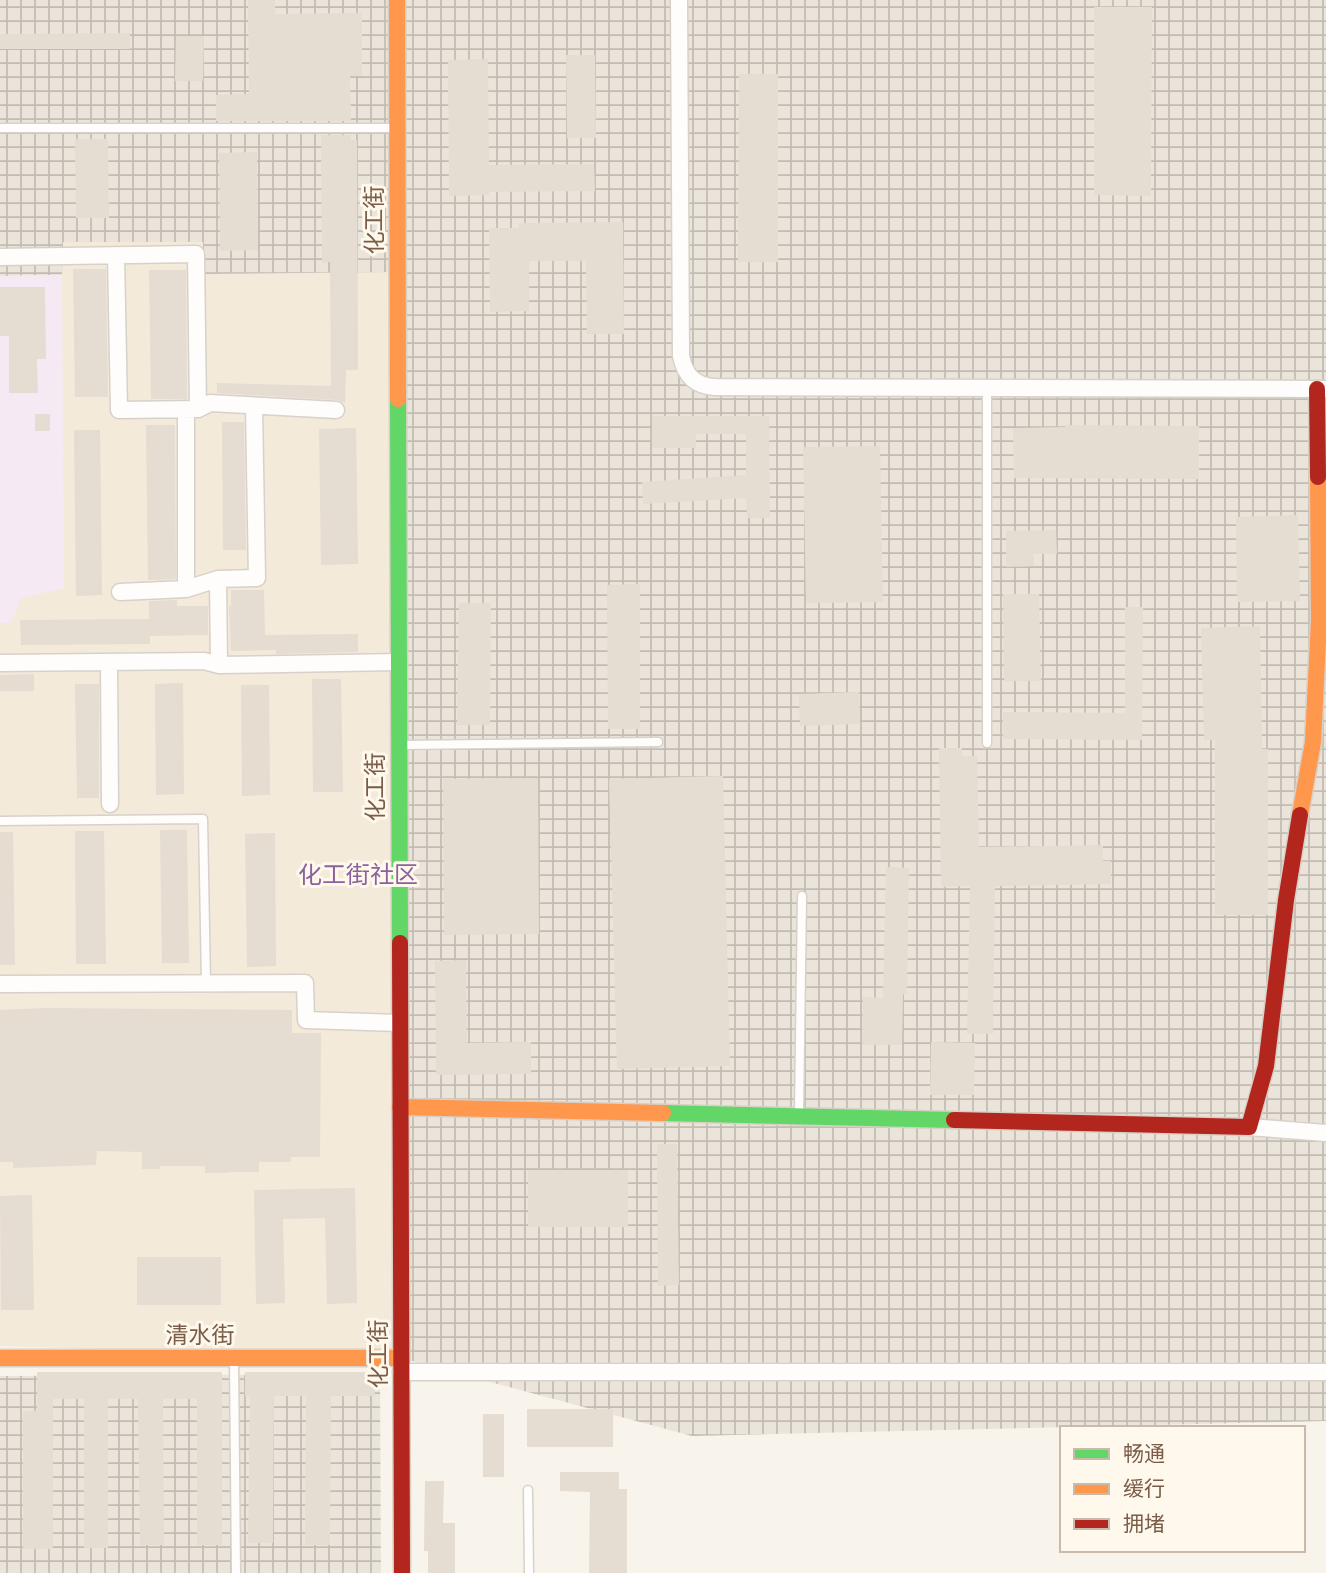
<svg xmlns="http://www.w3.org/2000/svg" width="1326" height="1573" font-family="'PT Sans','Noto Sans SC',sans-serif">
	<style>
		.residential { fill: #f4eada }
		.industrial { fill: url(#industrial-grid) }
		.education { fill: #f5eaf4 }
		.building { fill: #e5dcd2 }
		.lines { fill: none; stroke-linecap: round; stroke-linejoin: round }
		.lane-casing { stroke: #d7d1c9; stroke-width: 11 }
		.street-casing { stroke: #d7d1c9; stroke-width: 19 }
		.fast-casing { stroke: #d8d0c7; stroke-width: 19 }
		.slow-casing { stroke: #d8d0c7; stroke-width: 19 }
		.jam-casing { stroke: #d8d0c7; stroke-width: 19 }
		.lane { stroke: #fefdfc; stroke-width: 8 }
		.street { stroke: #fefdfc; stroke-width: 16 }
		.fast { stroke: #63d668; stroke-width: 16 }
		.slow { stroke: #ff974d; stroke-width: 16 }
		.jam { stroke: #b3261e; stroke-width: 16 }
		.labels { text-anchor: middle; stroke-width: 6; stroke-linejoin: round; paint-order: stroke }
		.street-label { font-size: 23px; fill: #7a5c47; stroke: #fff9ed }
		.neighbourhood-label { font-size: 24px; fill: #8c629d; stroke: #fff9ed }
	</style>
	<defs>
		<pattern id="industrial-grid" width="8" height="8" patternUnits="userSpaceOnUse" patternTransform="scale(1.75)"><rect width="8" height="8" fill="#ebe4db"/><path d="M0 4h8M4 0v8" fill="none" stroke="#c3bcb3"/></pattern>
	</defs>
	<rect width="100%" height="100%" fill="#f8f4eb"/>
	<path class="residential" d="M62,242H203L204,274L397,272L401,1358L0,1346V276L62,275Z"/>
	<path class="industrial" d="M0,0H1326V1421L692,1436L401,1358L397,272L203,274V242H63L62,275L0,276Z
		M380,1374L381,1573H0V1376Z"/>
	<path class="education" d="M62,275L64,588L21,598L11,623H0V276Z"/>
	<path class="building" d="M248,0H275V14L362,13V76H350L351,121H216V95L249,94Z
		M1094,7H1152L1151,196L1094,195Z
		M130,33V49H0V34Z
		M176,36H204L203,81H175Z
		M566,55H595L596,138H567Z
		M488,59L489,165L594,164L595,191L489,192V195L449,196L448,60Z
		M739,74H778V262H738Z
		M321,135H351V140H357L358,370H346L345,403L337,400L217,393V383L331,386L330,262L322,263Z
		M75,139H108L109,218H76Z
		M257,152L258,250L220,251L219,153Z
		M623,222L624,334H587L586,261H529V311L490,312L489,228H519V223Z
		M73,269H106L108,397H75Z
		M149,270H186L187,399H151Z
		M0,287H45L46,359H37L38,393H9V336H0Z
		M35,414H50V431H35Z
		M652,416H769L770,518H747L746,498L643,504L642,482L746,475V434H696V448H652Z
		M222,422H244L246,550H223Z
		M146,425H175L176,579L148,580Z
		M1065,425L1199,426V479L1014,478L1013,428L1065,427Z
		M356,428L358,564L321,565L319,429Z
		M74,430H100L102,595L76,596Z
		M880,446L883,602L806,603L803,447Z
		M1298,515L1300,601L1237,602L1236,517Z
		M1056,530L1057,554H1033L1034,566L1006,567V531Z
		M640,584V729H608L607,585Z
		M231,590H264L265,635L358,634V652L276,654V650L231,651L229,606H231Z
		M1003,594H1039L1041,681H1004Z
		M177,600V606H208V635L150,636V644L21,645L20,620L149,619V601Z
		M459,603H491L490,725H457Z
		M1125,607H1143L1142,740L1003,739V712L1125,713Z
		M1260,626L1262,749H1268V915H1215V740H1204L1201,628Z
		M34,674V691H0V675Z
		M312,679H341L343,792H313Z
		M183,683L184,794L156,795L155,684Z
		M75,684H99V798H77Z
		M241,685H269L270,795L242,796Z
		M859,692L860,724L800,726L799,694Z
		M939,748H962V756H977L979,847L1103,845V861H1111V884L995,886L993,1034H967L970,886L941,887Z
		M723,776L730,1066L617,1069L609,779Z
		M538,778L539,934L444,935L443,779Z
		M160,830H187L189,963H162Z
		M75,831H104L106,964H76Z
		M0,832H13L15,965H0Z
		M275,833L276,966L247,967L245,834Z
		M886,867L909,868L907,994H903L902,1045H862L863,997L883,998Z
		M466,960L467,1043L531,1042V1074L436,1075L435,961Z
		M46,1008L292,1010V1033H321L320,1157H291V1162H259V1172H227V1173H205V1166H160V1169H142V1152L97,1151L96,1165L13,1168V1162H0V1010Z
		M931,1042L975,1043L974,1095H930Z
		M657,1144H677L679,1285L658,1286Z
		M528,1170H628V1227H528Z
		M355,1188L357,1303L327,1304L325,1218L283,1219L285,1303L256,1304L254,1190Z
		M32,1195L34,1310H1L0,1196Z
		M137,1257H221V1305H137Z
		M37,1372H222V1545H197V1399H163L164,1545H140L138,1399H108V1548H84V1399H53V1549H23V1411H37Z
		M245,1372H375V1396H331L330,1545H305L306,1396H274L273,1543H248L250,1396H245Z
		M527,1409H613V1447H527Z
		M483,1414H504V1477H483Z
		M560,1472H619V1489H627V1573H589L590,1492L560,1491Z
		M425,1481H444L443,1523H455V1573H428V1551H424Z"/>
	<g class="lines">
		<defs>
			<path id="lane" d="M0,128H396
				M987,388V743
				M401,745L658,742
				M0,821L203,819L206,983
				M799,1114L802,896
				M234,1359L236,1573
				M528,1490L529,1573"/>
			<path id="street" d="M679,0L681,356C685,376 695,386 715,387L1326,389
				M0,257L196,254L198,409L119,410L116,255
				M186,409V589
				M198,409L210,403L336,410
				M218,579L219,665
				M120,592L186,589L218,579L257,578L254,407
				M109,662L110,804
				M0,663L204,661L219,665L398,662
				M0,984L305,983L306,1020L399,1023
				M1249,1127L1326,1133
				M401,1372H1326"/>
			<path id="fast" d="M398,399L400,943
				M663,1113L954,1120"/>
			<path id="slow" d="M397,0L398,399
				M1300,815L1313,742L1319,620L1318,477
				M400,1107L663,1113
				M0,1358H401"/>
			<path id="jam" d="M1317,389L1318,477
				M400,943L402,1573
				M954,1120L1249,1127L1266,1066L1286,900L1300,815"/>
		</defs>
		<use href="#lane" class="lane-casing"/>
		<use href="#street" class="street-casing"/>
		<use href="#fast" class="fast-casing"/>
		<use href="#slow" class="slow-casing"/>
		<use href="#jam" class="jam-casing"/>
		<use href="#lane" class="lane"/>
		<use href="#street" class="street"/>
		<use href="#fast" class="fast"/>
		<use href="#slow" class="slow"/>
		<use href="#jam" class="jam"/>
	</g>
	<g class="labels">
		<g class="street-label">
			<text transform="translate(374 220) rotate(-90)" y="8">化工街</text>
			<text transform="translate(375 787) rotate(-90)" y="8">化工街</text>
			<text x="200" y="1343">清水街</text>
			<text transform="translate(378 1354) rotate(-90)" y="8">化工街</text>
		</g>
		<g class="neighbourhood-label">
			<text x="358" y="883">化工街社区</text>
		</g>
	</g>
	<rect x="1060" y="1426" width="245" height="126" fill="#fff9ed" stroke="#cabaab" stroke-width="2"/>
	<rect x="1074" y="1449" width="35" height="10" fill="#63d668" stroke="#cabaab" stroke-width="2"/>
	<text x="1123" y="1461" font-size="21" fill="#7a5c47">畅通</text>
	<rect x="1074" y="1484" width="35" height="10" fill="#ff974d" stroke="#cabaab" stroke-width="2"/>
	<text x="1123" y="1496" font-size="21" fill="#7a5c47">缓行</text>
	<rect x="1074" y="1519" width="35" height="10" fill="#b3261e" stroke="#cabaab" stroke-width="2"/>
	<text x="1123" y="1531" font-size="21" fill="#7a5c47">拥堵</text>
</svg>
